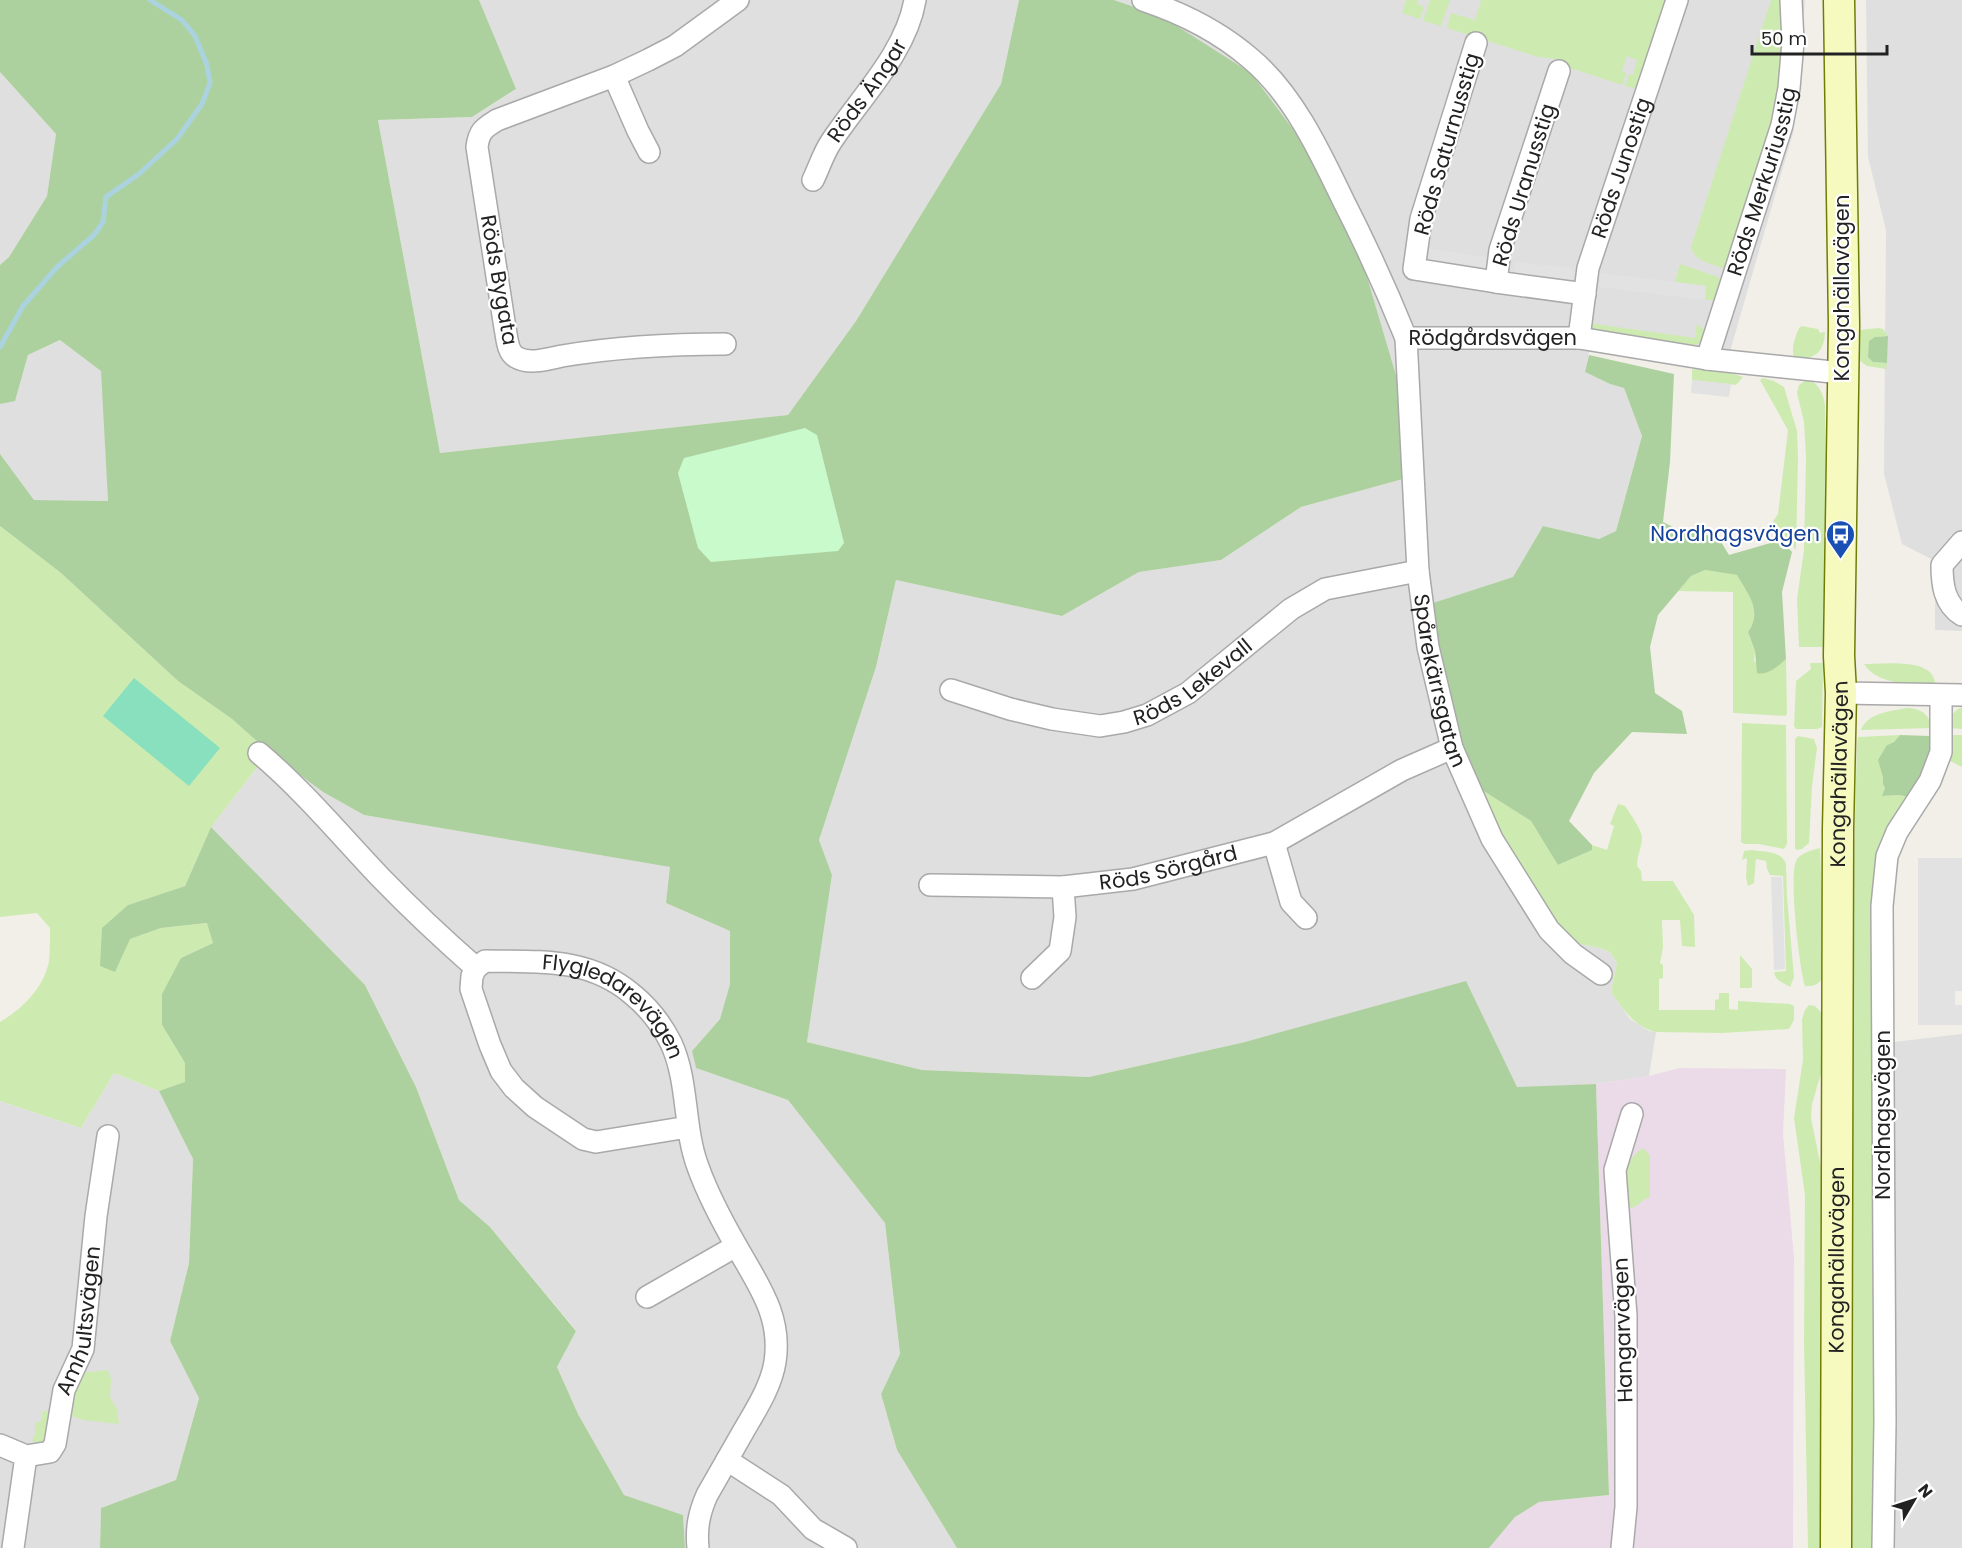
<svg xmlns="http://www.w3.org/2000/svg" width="1962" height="1548" font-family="Poppins,sans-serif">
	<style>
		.residential { fill: #e0dfdf }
		.industrial { fill: #ebdbe8 }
		.grass { fill: #cdebb0 }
		.forest { fill: #add19e }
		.park { fill: #c8facc }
		.pitch { fill: #88e0be }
		.parking { fill: #e2e2e2 }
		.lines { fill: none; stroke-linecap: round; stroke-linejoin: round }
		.stream { stroke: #aad3df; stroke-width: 5 }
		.street-casing { stroke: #a9a9a9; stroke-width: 24 }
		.secondary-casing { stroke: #707d05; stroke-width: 33 }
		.street { stroke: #fff; stroke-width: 21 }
		.secondary { stroke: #f7fabf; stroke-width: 30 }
		.labels { text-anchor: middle; stroke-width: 4.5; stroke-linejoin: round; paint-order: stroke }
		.street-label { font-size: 21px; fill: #222; stroke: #fff }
		.transit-label { font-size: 21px; fill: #164399; stroke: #fff; text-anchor: end }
	</style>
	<rect width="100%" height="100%" fill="#f2efe9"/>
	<path class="residential" d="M479,0H1019L1001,84L856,321L788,415L440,453L378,120L472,117L515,90Z
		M1114,0H1805L1793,133L1729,355L1594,330L1585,372L1610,384L1624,388L1642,436L1616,531L1599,539L1543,526L1513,577L1431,604L1580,944L1600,948L1610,952L1617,963L1611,992L1630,1019L1649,1031L1656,1032L1649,1076L1596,1084L1517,1088L1245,1042L1089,1077L922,1070L807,1042L832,875L819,840L876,667L896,580L1062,616L1139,572L1221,560L1301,507L1403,479L1398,382L1360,253L1161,16Z
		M1866,0H1962V631L1935,630V561L1902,544L1884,474L1886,230L1868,157Z
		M0,72L56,134L47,196L9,257L0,265Z
		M61,340L102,371L108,501L34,500L0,455V404L15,400L28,355Z
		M269,752L323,792L364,815L671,867L666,903L730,931V984L720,1019L692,1051L696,1068L788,1100L885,1223L900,1355L881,1394L897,1450L957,1548H685L683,1515L624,1495L578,1414L557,1367L576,1330L490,1227L459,1200L416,1087L365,985L211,827Z
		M1962,1034V1548H1875L1877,1044Z
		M114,1073L159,1091L193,1159L189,1263L170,1341L199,1397L176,1480L101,1508L100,1548H0V1101L81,1128Z"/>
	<path class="industrial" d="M1679,1068L1786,1069L1783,1134L1794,1258L1793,1548H1489L1515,1517L1539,1502L1609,1495L1596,1084L1649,1076Z"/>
	<path class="grass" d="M1406,0H1418L1417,4L1424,7L1420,19L1402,13Z
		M1430,0H1450L1441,26L1423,21Z
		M1481,0H1670L1641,90L1625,86L1629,74L1633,75L1637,60L1627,56L1622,71L1626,73L1622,85L1564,66L1561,61L1556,59L1538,57L1447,28L1451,13L1475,20Z
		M1771,0H1784L1778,109L1725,269C1713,264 1694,262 1691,247Z
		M1680,264L1718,277L1721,282L1715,300H1705L1706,286L1675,282Z
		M1588,323L1695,338L1697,323L1705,331L1701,343L1695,345L1596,331L1588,325Z
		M1802,326L1818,329L1820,333L1825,332C1824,353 1815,359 1795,359C1790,349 1795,338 1799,328Z
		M1878,328L1883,329L1888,336L1875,337L1873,362L1887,363L1886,369L1867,366L1860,361V330Z
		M1692,369L1731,373L1743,377L1736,385L1692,380Z
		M1763,378L1774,381L1784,387L1797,431L1798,457L1796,550L1773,521L1778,514L1788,430L1760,380Z
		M1808,379C1819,384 1824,394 1825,406L1826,484L1823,647H1799L1797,599L1804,550L1806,457L1804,422L1797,393L1799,385Z
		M0,526L61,573L178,681L232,719L269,752L211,827L185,886L128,905L130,939L161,928L208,923L213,943L181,958L162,1025L185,1063V1083L159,1091L114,1073L81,1128L0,1101V1022C22,1009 44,988 49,961C50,950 50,939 50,928L37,913L0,917Z
		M1705,570L1738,575C1748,594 1763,611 1748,632L1755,651L1754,661L1769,672L1786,659L1787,714L1785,716L1733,713V592L1678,591L1691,576Z
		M1810,663H1823L1822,727L1817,729H1796L1794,726L1796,681L1811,669Z
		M1864,664C1883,664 1933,657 1935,683L1930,686C1909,684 1876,684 1864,664Z
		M1962,707V729L1950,728C1950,718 1952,711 1962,707Z
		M1907,708C1921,708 1929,714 1932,728L1861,730C1867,713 1891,711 1907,708Z
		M1742,723L1786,725L1787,844L1784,849L1759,844H1744L1741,842Z
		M1900,735L1894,742L1887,745L1883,777L1885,788L1883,796L1899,795L1908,797L1893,816L1892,822L1880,846L1874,871V891L1871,905L1873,919L1871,979L1873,1004L1876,1548H1849L1851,1064L1853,1013L1852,932L1857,744L1858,737Z
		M1950,735H1962V767L1950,761L1948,743Z
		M1798,736L1814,739L1817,748L1812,786L1809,843L1802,849L1796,850L1795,848V739Z
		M1479,788L1531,821L1559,865L1591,850L1592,845L1607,850L1614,826L1610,824L1618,804L1625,806C1629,812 1642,830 1642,837C1642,846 1637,856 1637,866L1641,871L1642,881H1673L1694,915L1695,947L1682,946L1680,920H1662L1663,947L1660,963L1663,965V978L1659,979V1010H1715V1000L1719,999V993H1729V1009L1738,1010V1001L1790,1004L1794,1006V1020L1789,1029L1722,1033L1656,1032C1634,1027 1623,1009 1611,992L1617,963L1610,952L1600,948L1580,944L1558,925L1510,853Z
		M1820,848L1822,897L1825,907L1824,975C1820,984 1814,987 1805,986C1799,967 1789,877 1796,861C1799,853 1813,850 1820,848Z
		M1752,850C1764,852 1782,851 1786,864L1787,897L1794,977L1790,987C1784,983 1775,981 1774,972L1786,971L1783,876L1770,875L1767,869L1766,861L1756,859L1754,883L1748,886L1746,877L1747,858L1742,860L1744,851Z
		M1740,955L1752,969V987L1750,988H1740Z
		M1809,1005L1815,1006L1820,1011L1825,1019L1822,1070L1812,1104L1811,1118L1824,1182L1823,1548H1808L1804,1344L1805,1195L1794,1118L1803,1060L1802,1019L1805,1010Z
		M1643,1148L1650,1155V1197C1644,1198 1638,1206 1632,1208L1628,1206C1626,1185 1621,1161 1643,1148Z
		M108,1370L111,1379L110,1397L117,1409L119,1424L83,1420L66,1414L81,1373Z
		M51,1410L44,1443L32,1441L35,1434V1423L41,1421L42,1412Z"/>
	<path class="forest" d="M0,0H479L516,89L472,117L378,120L440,453L788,415L856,321L1001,84L1019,0H1114L1161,16L1251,73L1309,151L1360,253L1398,382L1403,479L1301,507L1221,560L1139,572L1062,616L896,580L876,667L819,840L832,875L807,1042L922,1070L1089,1077L1245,1042L1466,981L1517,1087L1596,1084L1609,1495L1539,1502L1515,1517L1489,1548H957L897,1450L881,1394L900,1354L885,1223L788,1100L696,1068L692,1051L720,1019L730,984V931L666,903L670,867L364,815L323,792L269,752L232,719L178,681L61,573L0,526V454L34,500L108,501L101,371L60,340L28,355L15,401L0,404V265L9,257L47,196L56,134L0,72Z
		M1888,336L1887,363L1873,362L1868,357L1869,341L1875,337Z
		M1589,355L1674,374L1670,462L1663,522L1681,531L1718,537L1729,555L1781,540L1792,552L1782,592L1786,659C1778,666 1768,676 1757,673L1755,651L1748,632C1763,611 1748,594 1737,575L1705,570L1691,576L1658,615L1650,647L1655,693L1682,711L1687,734L1632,732L1594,773L1569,821L1592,845V850L1558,865L1531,821L1479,788L1451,717L1430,604L1513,577L1543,526L1599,539L1616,531L1642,436L1624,388L1610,384L1585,372Z
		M1900,735L1930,736C1938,757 1919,780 1908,797L1899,795L1882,796L1885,788L1883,784V777L1878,760L1887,745L1894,742Z
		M211,827L365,985L416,1087L459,1200L490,1227L576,1331L557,1367L578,1414L624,1495L683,1515L685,1548H100L101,1508L176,1480L199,1398L170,1341L189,1263L193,1159L159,1091L185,1082V1063L162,1025V994L181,958L213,943L207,923L161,928L130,939L115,972L100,966L102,928L128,905L185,886Z"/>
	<path class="park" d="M805,428L817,435L844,543L838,551L711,562L698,548L678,473L684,458Z"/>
	<path class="pitch" d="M134,678L220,748L189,786L103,716Z"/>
	<path class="parking" d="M1429,249L1487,257L1486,271L1428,263Z
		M1515,262L1573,268L1571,282L1514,275Z
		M1600,273L1706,286L1705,300L1599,287Z
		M1692,380L1731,384L1729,397L1691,393Z
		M1918,858H1962V991H1955V1005H1962V1025H1918Z
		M1771,877H1782L1785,969L1774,970Z"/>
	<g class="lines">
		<path class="stream" d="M0,347L23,306L58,266L94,235L103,222L106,197L139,174L177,139L202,104L210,83L207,65L195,36L182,20L150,0"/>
		<defs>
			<g id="street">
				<path id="s1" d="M1143,0C1182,13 1220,32 1251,59C1293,94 1320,152 1343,200C1366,245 1387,291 1406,338H1579L1707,359L1842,373"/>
				<path d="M1476,43L1421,219L1414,269L1496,282"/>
				<path d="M1559,71L1500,250L1496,282L1585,294"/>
				<path d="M614,76L638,131L649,152"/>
				<path id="s2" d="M813,180C819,168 823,154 831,142C860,98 906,53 915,0"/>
				<path id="s3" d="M1406,338L1418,571L1428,647L1452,748L1492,839L1549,930L1573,954L1601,974"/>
				<path id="s4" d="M1579,338L1588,268L1677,0"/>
				<path d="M725,344C670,344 616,347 562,356C548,359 529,365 516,357C507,352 507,337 505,328L477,147C479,131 484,128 497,120L614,76L648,60L675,46L738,0"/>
				<path id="s5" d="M1707,359L1782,125L1789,88L1793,42L1791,0"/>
				<path d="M1962,542L1942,565C1942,584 1944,604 1962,615"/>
				<path id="s6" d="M951,690L1010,709L1052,719L1100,726L1124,722L1147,715L1188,693L1291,609L1325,589L1418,571"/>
				<path d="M1841,693L1962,695"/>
				<path d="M259,753C304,791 341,836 382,879C412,910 443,939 476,968"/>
				<path d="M1274,843L1291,902L1306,918"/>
				<path id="s7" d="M930,885L1063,887L1133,879L1274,843L1402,770L1452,748"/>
				<path d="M1032,978L1060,951L1065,917L1063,887"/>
				<path id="s8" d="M688,1127L596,1142L583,1139L535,1107L514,1088L501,1071L490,1045L471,989L472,976L476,968L485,961C539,962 588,957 632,994C648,1007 662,1025 671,1043C689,1082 683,1127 698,1167C708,1195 723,1223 738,1249C759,1286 782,1317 775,1362C771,1387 755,1411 743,1432C731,1453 719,1474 707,1495C699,1513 696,1528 698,1548"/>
				<path d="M647,1297L736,1246"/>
				<path id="s9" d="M0,1445L26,1456L50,1452L55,1444L64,1390L83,1349L96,1216L108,1136"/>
				<path d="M727,1460L781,1495L813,1529L846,1548"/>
				<path d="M13,1548L26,1456"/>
				<path d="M1622,1548L1626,1507V1316L1615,1170L1632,1114"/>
				<path d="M1883,1548L1885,1422L1882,906L1887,856L1897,832L1930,781L1941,752V696"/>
			</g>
			<g id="secondary">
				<path id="s10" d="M1836,1548L1838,829L1841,693L1839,656L1844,325L1839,0"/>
			</g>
		</defs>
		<use href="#street" class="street-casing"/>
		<use href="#secondary" class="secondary-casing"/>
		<use href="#street" class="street"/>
		<use href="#secondary" class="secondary"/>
	</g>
	<defs>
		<symbol id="bus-pin" viewBox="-11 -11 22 30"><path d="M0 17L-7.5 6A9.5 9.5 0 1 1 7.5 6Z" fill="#1a4fb4" stroke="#fff"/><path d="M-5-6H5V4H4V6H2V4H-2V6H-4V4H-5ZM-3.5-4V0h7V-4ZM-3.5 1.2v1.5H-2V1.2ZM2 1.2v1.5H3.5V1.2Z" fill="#fff"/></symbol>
	</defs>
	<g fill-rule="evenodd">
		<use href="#bus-pin" x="1824" y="518" width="33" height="45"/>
	</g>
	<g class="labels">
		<g class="street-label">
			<text dy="7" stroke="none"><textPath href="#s2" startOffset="105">Röds Ängar</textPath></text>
			<text transform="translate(1447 144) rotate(-74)" y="7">Röds Saturnusstig</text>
			<text dy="7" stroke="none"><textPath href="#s4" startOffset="176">Röds Junostig</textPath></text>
			<text dy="7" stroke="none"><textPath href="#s5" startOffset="186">Röds Merkuriusstig</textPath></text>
			<text transform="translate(1524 185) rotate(-73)" y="7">Röds Uranusstig</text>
			<text transform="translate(499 280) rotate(80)" y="7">Röds Bygata</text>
			<text transform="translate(1842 288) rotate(-90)" y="7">Kongahällavägen</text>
			<text dy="7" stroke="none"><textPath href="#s1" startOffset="532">Rödgårdsvägen</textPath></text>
			<text dy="7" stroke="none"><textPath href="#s6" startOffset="258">Röds Lekevall</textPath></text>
			<text dy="7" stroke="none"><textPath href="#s3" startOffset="345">Spårekärrsgatan</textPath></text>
			<text dy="7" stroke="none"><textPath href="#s10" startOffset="774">Kongahällavägen</textPath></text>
			<text dy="7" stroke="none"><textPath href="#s7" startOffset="240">Röds Sörgård</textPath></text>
			<text dy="7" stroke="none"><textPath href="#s8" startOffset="480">Flygledarevägen</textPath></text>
			<text transform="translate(1883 1115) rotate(-90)" y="7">Nordhagsvägen</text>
			<text dy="7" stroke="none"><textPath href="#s10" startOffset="288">Kongahällavägen</textPath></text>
			<text dy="7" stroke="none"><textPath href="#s9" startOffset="189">Amhultsvägen</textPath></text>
			<text transform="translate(1623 1330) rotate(-92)" y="7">Hangarvägen</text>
		</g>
		<g class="transit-label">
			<text x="1820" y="541">Nordhagsvägen</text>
		</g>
	</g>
	<g transform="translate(1914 1500) rotate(51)" stroke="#ffffff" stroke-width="4.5" paint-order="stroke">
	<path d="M0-4.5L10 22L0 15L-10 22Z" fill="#222222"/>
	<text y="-9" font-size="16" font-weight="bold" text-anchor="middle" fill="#222222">N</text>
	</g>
	<path d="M1752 45v9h135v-9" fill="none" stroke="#222222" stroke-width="3"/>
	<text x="1761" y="45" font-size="18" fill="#222222" stroke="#ffffff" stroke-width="4.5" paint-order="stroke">50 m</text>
</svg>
